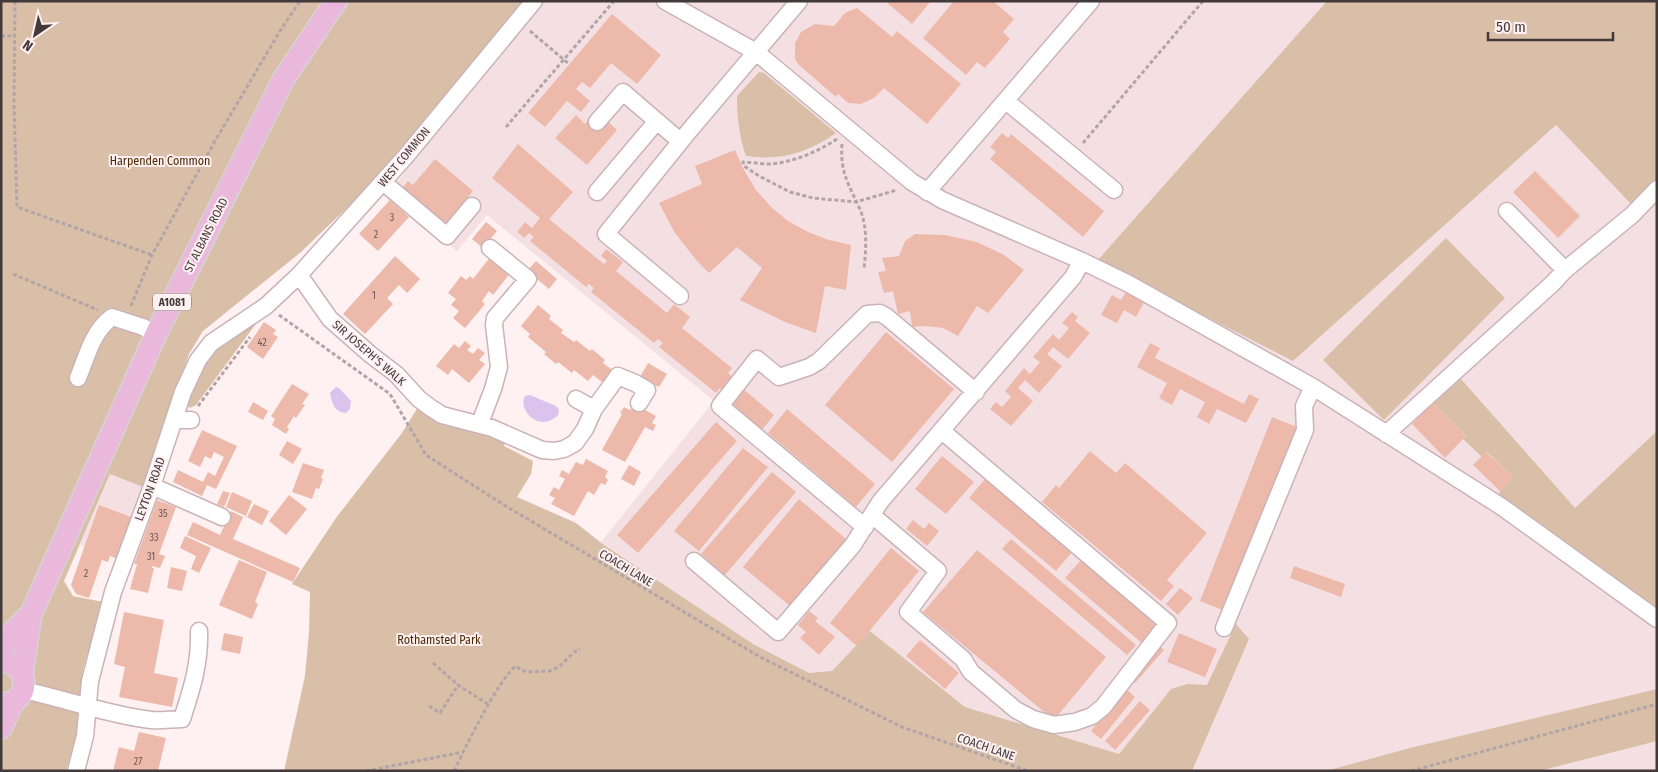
<svg xmlns="http://www.w3.org/2000/svg" width="1658" height="772" font-family="'Fira Sans Condensed',sans-serif">
	<style>
		.built { fill: #f4e0e3 }
		.green { fill: #d9bfa7 }
		.water { fill: #dac3ed }
		.building { fill: #ecb9aa }
		.lines { fill: none; stroke-linecap: round; stroke-linejoin: round }
		.minor-casing { stroke: #cab3b7; stroke-width: 19 }
		.major-casing { stroke: #d5d3d4; stroke-width: 24 }
		.path { stroke: #b2a5a7; stroke-width: 3; stroke-dasharray: 4 2.5; stroke-linecap: butt }
		.minor { stroke: #fff; stroke-width: 16 }
		.major { stroke: #e9b8db; stroke-width: 21 }
		.labels { text-anchor: middle; stroke-width: 4; stroke-linejoin: round; paint-order: stroke }
		.number-label { font-size: 10px; fill: #6c5956 }
		.shield { fill: #fff0f2; stroke: #7b7071; stroke-width: 1 }
		.shield-label { font-size: 11px; font-weight: bold; fill: #42393a }
		.street-label { font-size: 12px; fill: #42393a; stroke: #fff0f2 }
		.park-label { font-size: 12px; fill: #4c2900; stroke: #fff0f2 }
	</style>
	<rect width="100%" height="100%" fill="#fff0f2"/>
	<path class="built" d="M539,1H1657V771H980L932,759L402,433L411,419L509,493L576,523L601,542L714,401L487,215L457,251L389,192Z
		M111,473L143,487L118,559L80,545Z"/>
	<path class="green" d="M1,1H525L410,147L301,252L203,331L189,354L143,487L110,474L64,581L73,596L103,602L83,669L78,729L66,771H1Z
		M1327,1H1657V181L1631,204L1556,125L1293,361L1097,261Z
		M759,72L764,73L836,133C808,153 780,161 746,156C739,136 737,117 737,96Z
		M1446,238L1505,298L1384,420L1323,360Z
		M258,321L196,405L190,408L185,403L190,387L213,350L252,323Z
		M1461,379L1575,508L1657,431V611L1498,495L1500,491L1513,477L1487,452L1482,457L1463,439L1466,436L1433,403Z
		M418,407L506,441L504,446L533,461L531,474L517,497L576,523L601,543L753,644L809,673L832,671L870,631L965,707L1119,754L1171,689L1188,684L1207,685L1236,624L1249,639L1192,771H284L305,676L309,632L310,592L292,584L336,518L402,433Z
		M1657,689V741L1539,771H1326L1410,748Z"/>
	<path class="water" d="M336,387L339,388L351,401L350,409L346,413C334,412 332,403 330,393Z
		M530,395L556,406L559,410L558,415C554,419 549,422 543,422C531,422 519,407 525,396Z"/>
	<path class="building" d="M885,1H931L912,24Z
		M954,1H993L1014,19L1003,32L1010,39L985,68L977,62L966,75L923,38Z
		M857,8L892,37L897,31L961,84L927,124L884,88L874,98L861,104L848,103L838,94L836,97L799,65L795,59V43L801,32L815,24L834,26L845,13Z
		M612,14L661,55L637,84L611,63L590,88L582,82L576,89L590,101L581,112L567,101L545,127L528,113Z
		M576,115L585,124L590,118L599,126L605,119L617,130L587,165L555,138Z
		M1002,133L1008,138L1011,134L1104,211L1083,237L990,159L996,152L990,147Z
		M518,144L573,192L549,219L604,264L607,261L601,256L606,249L623,262L616,271L667,313L674,304L690,317L682,328L732,368L728,373L735,379L724,392L720,388L716,393L659,347L663,343L658,339L654,343L591,292L594,288L589,284L586,287L530,241L534,237L529,233L524,238L517,232L525,222L532,228L540,218L492,178Z
		M735,150L744,170L756,190L771,207L788,221L808,232L829,240L851,245L846,290L825,286L816,333L785,322L740,300L762,268L737,247L709,273L697,261L675,233L659,203L702,184L695,166Z
		M435,159L473,191L443,228L399,192L408,181L413,185Z
		M1535,171L1580,216L1558,238L1513,192Z
		M390,200L409,217L378,251L359,234Z
		M486,222L497,231L483,248L472,239Z
		M915,234L945,235L977,242L1004,255L1024,270L988,313L977,306L958,336L943,328L926,326L912,327L910,311L898,314L893,291L884,293L878,272L886,271L882,258L899,256L905,241Z
		M395,256L420,279L407,293L399,285L387,298L393,304L365,334L343,314Z
		M491,256L511,272L493,295L489,291L482,301L485,304L465,328L453,318L459,311L451,305L456,299L448,293L461,276L466,280L470,276L473,279Z
		M536,261L557,279L549,289L527,271Z
		M1126,292L1144,302L1136,317L1124,310L1117,323L1101,315L1112,295L1121,300Z
		M538,305L551,316L549,319L563,330L561,333L574,342L576,340L590,351L592,349L605,360L603,363L615,372L605,384L593,375L588,381L574,370L572,373L558,362L556,364L544,354L546,352L528,337L530,334L521,326Z
		M1072,312L1078,317L1075,321L1090,333L1068,359L1053,347L1050,351L1047,354L1062,366L1039,393L1025,380L1018,388L1033,401L1011,426L990,409L996,402L1002,407L1011,397L1005,391L1024,368L1030,374L1036,367L1040,362L1033,357L1053,334L1059,340L1069,328L1062,323Z
		M264,322L276,330L273,334L278,337L263,359L247,347Z
		M886,332L954,389L892,462L825,405Z
		M465,341L471,346L467,350L473,354L478,348L485,353L479,360L485,364L469,383L452,369L448,375L436,366L454,344L459,348Z
		M1150,343L1160,348L1155,358L1244,404L1249,394L1259,399L1246,423L1217,409L1209,424L1197,417L1205,402L1180,389L1172,405L1159,398L1167,383L1137,367Z
		M648,363L667,374L659,387L640,377Z
		M292,384L309,394L302,404L305,405L296,418L294,416L287,427L289,429L286,434L272,425L275,419L271,416Z
		M743,389L774,415L762,430L731,403Z
		M253,402L268,411L263,420L248,412Z
		M1433,403L1466,436L1445,458L1412,424Z
		M634,404L656,416L652,423L656,425L653,431L645,427L625,462L602,450L622,414L620,413L624,407L630,410Z
		M787,409L875,484L856,507L768,433Z
		M1272,417L1297,427L1225,611L1200,601Z
		M716,422L737,441L638,553L617,535Z
		M202,430L237,446L216,489L207,485L202,496L173,482L178,470L203,482L208,472L215,476L224,457L214,452L211,459L205,456L200,467L188,461Z
		M287,441L302,449L293,464L279,455Z
		M743,448L768,467L699,551L674,531Z
		M1090,451L1116,473L1125,463L1207,533L1167,580L1174,586L1161,601L1042,502L1056,485L1059,488Z
		M1486,452L1513,477L1500,491L1473,465Z
		M942,456L974,482L946,514L915,489Z
		M586,459L608,471L605,477L608,480L605,485L601,483L594,495L588,491L574,516L551,504L555,498L549,495L554,487L559,490L565,479L559,476L562,470L569,474L576,462L583,465Z
		M303,463L324,470L321,478L323,479L319,489L316,488L312,499L292,492Z
		M629,465L641,472L634,486L621,479Z
		M772,472L796,492L725,575L701,554Z
		M985,479L1072,552L1056,571L969,498Z
		M223,491L230,493L224,507L217,504Z
		M232,492L252,501L246,516L226,507Z
		M289,495L307,509L286,535L269,521Z
		M799,499L846,539L790,606L743,567Z
		M157,500L176,507L159,554L165,556L160,568L152,566V568H154L148,593L130,589L137,564H134Z
		M254,504L269,511L262,525L247,517Z
		M99,505L134,518L118,559L110,556L108,562L102,560L89,598L76,594L71,585Z
		M231,511L243,517L233,539L300,568L293,582L187,535L193,522L220,535Z
		M913,520L924,529L929,523L939,531L927,546L906,529Z
		M185,536L211,548L199,573L191,569L196,556L180,548Z
		M1011,539L1136,645L1127,655L1002,549Z
		M891,548L919,571L857,646L830,623Z
		M977,550L1106,657L1054,720L923,612Z
		M239,560L267,572L255,602L258,604L252,619L219,605Z
		M1081,560L1158,624L1142,643L1065,578Z
		M1294,566L1345,584L1341,597L1290,578Z
		M171,567L187,571L182,591L167,588Z
		M1180,588L1193,598L1178,615L1166,604Z
		M809,611L818,618L815,621L835,637L819,655L800,638L806,632L798,625Z
		M124,612L164,620L154,673L178,678L172,707L119,697L125,667L114,664Z
		M224,633L243,637L240,654L221,650Z
		M1179,633L1217,649L1205,677L1167,662Z
		M920,640L959,673L945,689L906,656Z
		M1157,644L1164,650L1135,683L1129,677Z
		M1125,688L1135,697L1101,739L1091,731Z
		M1140,701L1150,710L1115,750L1105,741Z
		M139,732L166,738L158,771H113L119,747L134,751Z"/>
	<g class="lines">
		<defs>
			<path id="minor" d="M665,1L756,52L912,182L942,200L1082,261L1129,284L1313,387L1502,507L1657,619
				M1006,101L1114,190
				M597,122L623,92L680,141
				M383,182L447,236L472,206
				M597,192L657,121
				M927,192L1091,1
				M1565,270L1632,215L1657,189
				M299,275L330,319L371,355L396,374L419,399L431,408L442,415L492,428L542,450L554,451L564,449L575,443L585,429L594,409L618,376L635,383L647,390L639,403
				M680,296L606,234L689,131L799,1
				M78,378C87,356 92,332 112,317L143,327L156,334
				M576,399L594,409
				M174,420H191
				M480,423L493,389L499,367L494,325L495,318L528,279L490,248
				M1386,434L1552,284L1565,270L1507,211
				M152,486L222,517
				M872,515L938,571L908,612L963,659L971,672L1016,710L1033,719L1054,725L1075,722L1092,716L1103,707L1168,623L942,431
				M865,527L720,406L757,359L779,377L809,367L819,361L867,314L880,313L887,317L976,392
				M694,561L778,632L853,545L880,502L1073,277L1082,261
				M1224,628L1305,430L1304,406L1313,387
				M23,690C66,699 108,715 151,720C161,721 172,719 182,719C192,688 200,664 199,631
				M76,771L85,736L90,681L113,592L152,486L183,392L198,360L211,343L266,306L299,275L406,156L534,1"/>
			<path id="major" d="M1,650L12,633L31,614
				M1,661C32,664 31,705 1,704
				M22,674L31,614L156,334L283,80L336,1
				M1,728L13,702"/>
		</defs>
		<use href="#minor" class="minor-casing"/>
		<use href="#major" class="major-casing"/>
		<path class="path" d="M15,1L14,105L17,207L152,255
			M530,31L569,64
			M1,36H14
			M506,127L614,1
			M837,139C817,152 794,162 770,164C761,164 752,162 743,162L744,166L759,176L790,192L813,198L856,202L897,190
			M1083,143L1203,1
			M842,144C840,172 848,183 859,207C868,226 866,249 864,269
			M13,274L98,310
			M131,306L152,255L215,141L280,31L300,1
			M279,315L390,394L426,455L504,505L760,657L902,727L1028,771
			M198,406L250,337
			M433,663L458,685L489,705
			M429,706L440,713L458,685
			M366,771L463,752C478,724 494,689 515,666L526,672L550,671L559,667L574,652L580,649
			M454,771L463,753
			M1411,771L1657,704"/>
		<use href="#minor" class="minor"/>
		<use href="#major" class="major"/>
	</g>
	<g class="labels">
		<g class="number-label">
			<text x="392" y="221">3</text>
			<text x="376" y="238">2</text>
			<text x="374" y="299">1</text>
			<text x="262" y="346">42</text>
			<text x="163" y="517">35</text>
			<text x="154" y="541">33</text>
			<text x="151" y="560">31</text>
			<text x="86" y="577">2</text>
			<text x="138" y="765">27</text>
		</g>
		<rect class="shield" x="153" y="293.5" width="38" height="17" rx="4"/>
		<g class="shield-label">
			<text x="172" y="306">A1081</text>
		</g>
		<g class="street-label">
			<text transform="translate(404 157) rotate(-50)" y="4">WEST COMMON</text>
			<text transform="translate(206 235) rotate(-63)" y="4">ST ALBANS ROAD</text>
			<text transform="translate(369 353) rotate(41)" y="4">SIR JOSEPH'S WALK</text>
			<text transform="translate(150 489) rotate(-70)" y="4">LEYTON ROAD</text>
			<text transform="translate(626 568) rotate(31)" y="4">COACH LANE</text>
			<text transform="translate(986 747) rotate(19)" y="4">COACH LANE</text>
		</g>
		<g class="park-label">
			<text x="160" y="165">Harpenden Common</text>
			<text x="439" y="644">Rothamsted Park</text>
		</g>
	</g>
	<rect width="1658" height="772" fill="none" stroke="#42393a" stroke-width="5"/>
	<g transform="translate(35 35) rotate(214)" stroke="#fff0f2" stroke-width="4" paint-order="stroke">
	<path d="M0-4L9 19L0 12L-9 19Z" fill="#42393a"/>
	<text y="-8" font-size="14" font-weight="bold" text-anchor="middle" fill="#42393a">N</text>
	</g>
	<path d="M1488 32v8h125v-8" fill="none" stroke="#42393a" stroke-width="2.5"/>
	<text x="1496" y="32" font-size="15" fill="#42393a" stroke="#fff0f2" stroke-width="4" paint-order="stroke">50 m</text>
</svg>
